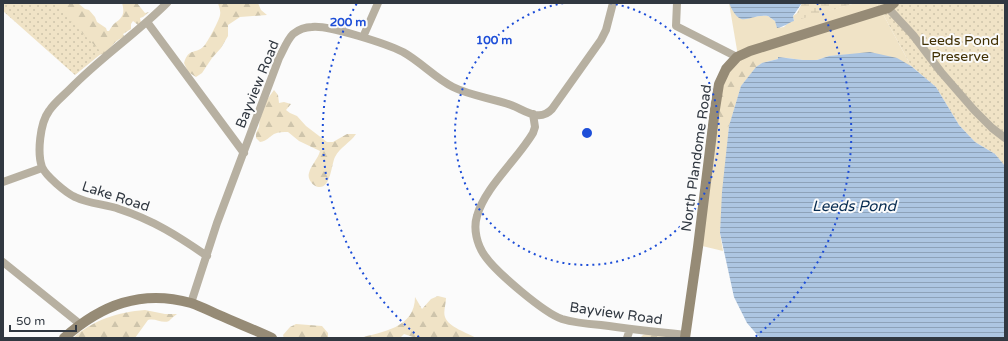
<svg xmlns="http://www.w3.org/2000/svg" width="1008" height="341" font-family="'Varela Round',sans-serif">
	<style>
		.green { fill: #f0e3c6 }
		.forest { fill: url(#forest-firs) }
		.wetland { fill: url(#wetland-marsh) }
		.park { fill: url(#park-dots) }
		.water { fill: url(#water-rules) }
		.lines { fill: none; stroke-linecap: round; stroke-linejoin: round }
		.minor { stroke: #b7b0a1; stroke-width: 8 }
		.secondary { stroke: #968b76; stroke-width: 10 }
		.ring { fill: none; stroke: #1d4ed8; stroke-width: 2; stroke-dasharray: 2 4 }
		.labels { text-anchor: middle; stroke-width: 4; stroke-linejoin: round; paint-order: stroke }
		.park-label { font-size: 14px; fill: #413003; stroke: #fbfbfb }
		.street-label { font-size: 14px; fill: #313841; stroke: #fbfbfb }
		.water-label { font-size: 15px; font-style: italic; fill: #062b50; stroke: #fbfbfb }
		.centre { fill: #1d4ed8; stroke: #fbfbfb; stroke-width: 2 }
		.ring-label { font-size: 12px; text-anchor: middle; font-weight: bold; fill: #1d4ed8; stroke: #fbfbfb; stroke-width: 4; stroke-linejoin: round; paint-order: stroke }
	</style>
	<defs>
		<pattern id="forest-firs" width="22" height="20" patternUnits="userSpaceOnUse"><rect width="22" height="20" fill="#f0e3c6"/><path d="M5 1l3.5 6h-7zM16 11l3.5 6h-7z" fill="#cec4ab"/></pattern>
		<pattern id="wetland-marsh" width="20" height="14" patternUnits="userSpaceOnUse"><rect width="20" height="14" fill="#f0e3c6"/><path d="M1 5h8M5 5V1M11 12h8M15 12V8" fill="none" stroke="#cec4ab"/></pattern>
		<pattern id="park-dots" width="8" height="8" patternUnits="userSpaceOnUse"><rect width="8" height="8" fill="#f0e3c6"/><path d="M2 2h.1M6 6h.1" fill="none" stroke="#cec4ab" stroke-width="1.8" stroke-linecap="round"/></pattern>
		<pattern id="water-rules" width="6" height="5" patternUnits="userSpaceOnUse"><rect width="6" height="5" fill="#adc6e2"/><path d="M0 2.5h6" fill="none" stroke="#8da2b9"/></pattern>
	</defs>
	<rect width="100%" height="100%" fill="#fbfbfb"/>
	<path class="green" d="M729,3C743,30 746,14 768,16L775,21L778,28L784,27L788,23L798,19L856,3H877L911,66L856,54L829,56L817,60H803L779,57L778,59L762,63L756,67L741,86L729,126L720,233L723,251L698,245L719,84L738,56Z"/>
	<path class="forest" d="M37,3L79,4L85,9L89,10L95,17L97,22L106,28L107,31H109C111,28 112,25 115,23C123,18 125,13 122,3H137L145,13L149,12L143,17L140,18L141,23L138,25L133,21L131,24V29L123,34L124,36L122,38C114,41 111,48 105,54L98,55Z
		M218,3H258L261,10L267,15L240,17L228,25V36L221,48L212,58L202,73L196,77L188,72L184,63C189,47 195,55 204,46C207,43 220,19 220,15C221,11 219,7 218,3Z
		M753,60L758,61V65L741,86L729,126L723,130C718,124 720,114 720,106C721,101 720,96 722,91C726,76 737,62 753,60Z
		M274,90L278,95L279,103L284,102L291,104L286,110L290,113L297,116L306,126L327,142H333L347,134H356C350,143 340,147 335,157C331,165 331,189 318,187C315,186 313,185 311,182C309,179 308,176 309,173C311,165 318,159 320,151L299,141L288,132C283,132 279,132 274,134C269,137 267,141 260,142L256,138V133L259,127L260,115L266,101Z
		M438,296L446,298C446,304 443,312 445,317C448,327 468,333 476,338H416L404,334L400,338H359C382,332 415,328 415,297L422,309L431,299Z
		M145,310L165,314H177C174,316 171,319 169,321C162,324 156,318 148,320L135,338H73C93,320 118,312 145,310Z
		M296,324L322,326L328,333V337L332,338H284L283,335L290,327Z
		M648,333L667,335L671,338H640L643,335Z"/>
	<path class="wetland" d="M802,3H856L794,21L793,16L797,13Z"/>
	<path class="park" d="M5,3H53L102,53L75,75L3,11V4Z
		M877,3H1005V166L995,154L975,142L959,125L936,87L911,66Z"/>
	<path class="water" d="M729,3H802L793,16L794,21C788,23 784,27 777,28L775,21L768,16C747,14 741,31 729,3Z
		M870,52L897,58L911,66L936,87L959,125L975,142L995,154L1005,166V338H760L747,323L734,297L720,233L722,192L729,126L741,86L756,67L762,63L778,59V57L803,60H817L829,56Z"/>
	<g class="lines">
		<path class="minor" d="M167,3C136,34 100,58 70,89C63,96 54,103 49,111C40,123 37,153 42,167C46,176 66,193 75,197C89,204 105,204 119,209C153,220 178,236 207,256
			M677,3L676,26L737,57
			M888,8L913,35L941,72L974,110L992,128L1005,138
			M147,22L244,153
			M363,37L378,3
			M533,114L535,127L533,133C517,160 485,187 477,216C473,229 477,245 485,256C496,272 544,313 562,319C575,323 588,324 601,325C629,329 657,332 686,335
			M3,182L42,168
			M3,262L80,324
			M191,303L217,223L279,58C283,51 287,40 293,34C298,30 306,27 312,27C329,25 387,44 403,52C421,62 435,78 453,87C471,96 492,98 511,105C525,110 539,123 552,109L601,40L606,30L613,3
			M627,338L630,329"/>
		<path class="secondary" d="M64,338C101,305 141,289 191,303C200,306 210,311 219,315C237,323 255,330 272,338
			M685,338L698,247L715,109L719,84L726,69L737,57L750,51L888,8L894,3"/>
	</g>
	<g class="ring">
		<path d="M610 3A132 132 0 1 1 564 3"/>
		<path d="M419 337A264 264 0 0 1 357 3M817 3A264 264 0 0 1 755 337"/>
	</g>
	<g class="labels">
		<g class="park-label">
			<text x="960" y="45">Leeds Pond<tspan x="960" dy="16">Preserve</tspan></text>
		</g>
		<g class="street-label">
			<text transform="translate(257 84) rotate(-68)" y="5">Bayview Road</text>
			<text transform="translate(696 158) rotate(-82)" y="5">North Plandome Road</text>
			<text transform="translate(116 196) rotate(18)" y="5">Lake Road</text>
			<text transform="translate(616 313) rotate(8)" y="5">Bayview Road</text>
		</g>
		<g class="water-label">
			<text x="854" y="211">Leeds Pond</text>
		</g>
	</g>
	<circle cx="587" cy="133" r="6" class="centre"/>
	<g class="ring-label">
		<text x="348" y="26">200 m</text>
		<text x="494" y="44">100 m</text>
	</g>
	<rect width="1008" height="341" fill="none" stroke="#313841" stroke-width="8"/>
	<path d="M10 325v6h66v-6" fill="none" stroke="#313841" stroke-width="2"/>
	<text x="16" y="325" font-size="12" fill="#313841" stroke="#fbfbfb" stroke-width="3" paint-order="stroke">50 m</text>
</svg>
